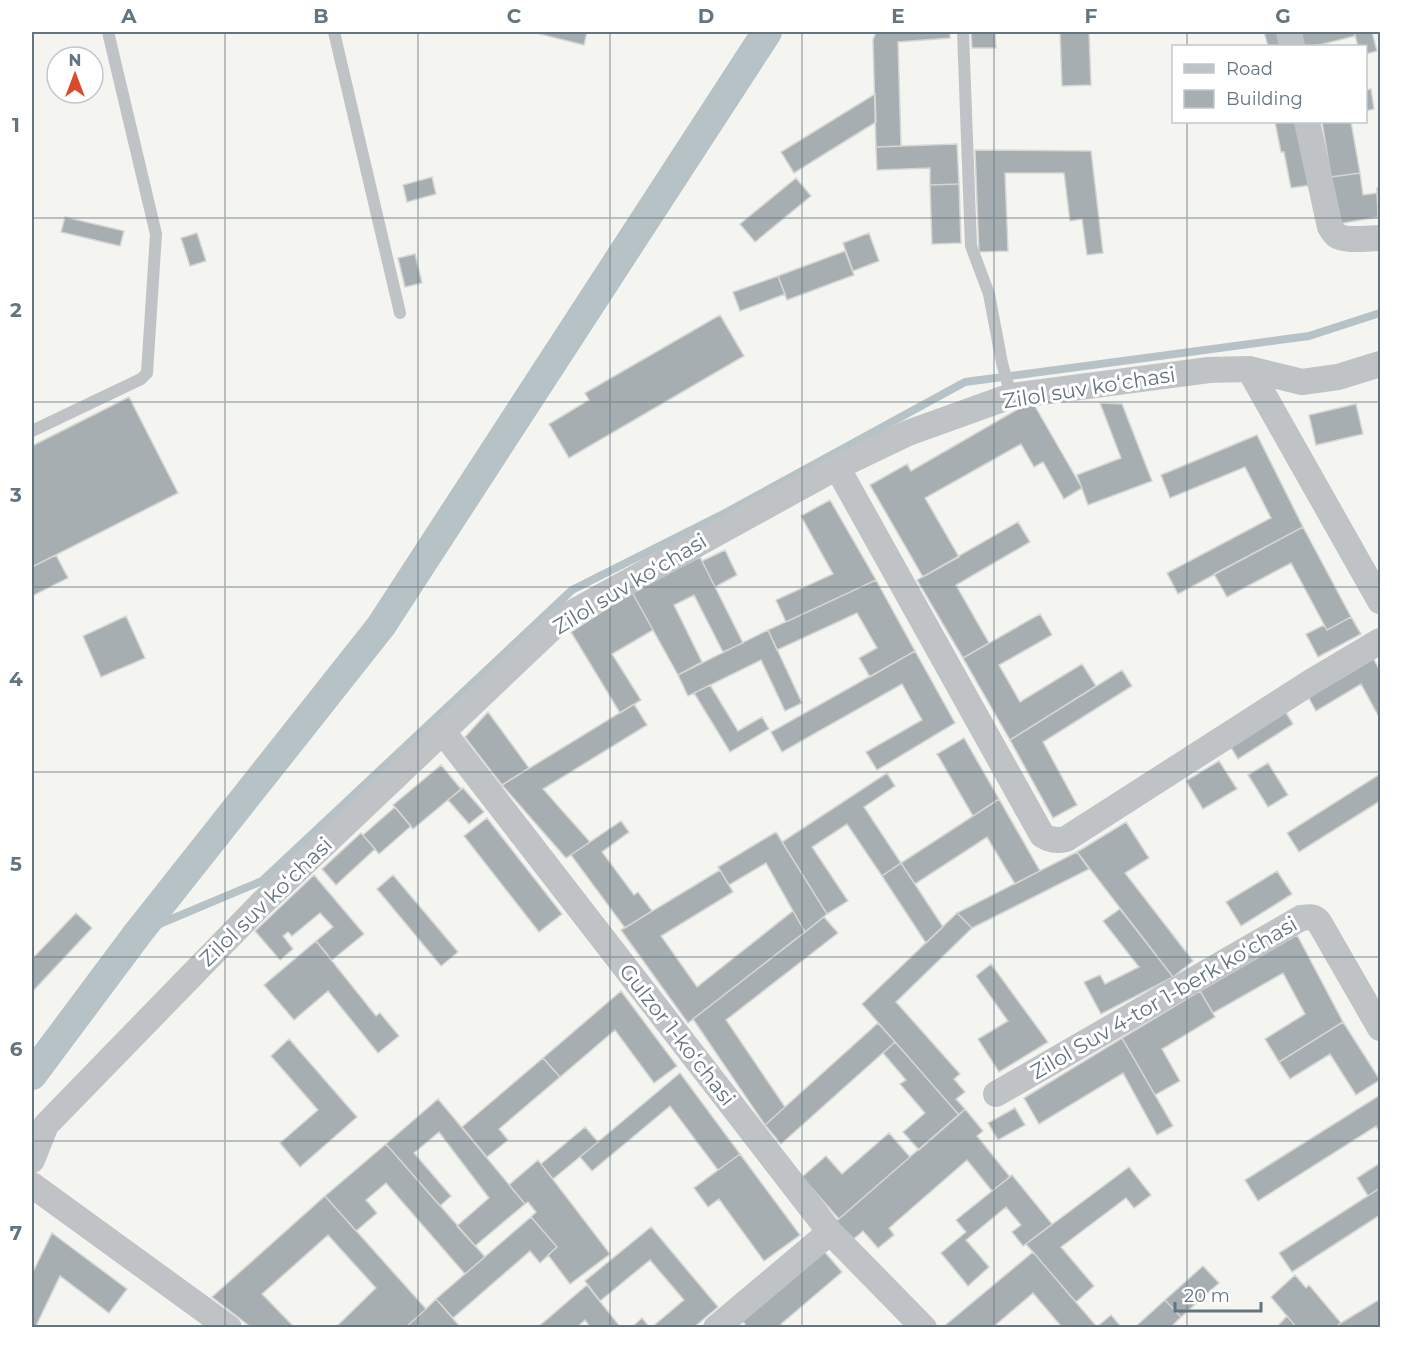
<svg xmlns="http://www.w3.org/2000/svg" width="1412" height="1359" font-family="Montserrat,sans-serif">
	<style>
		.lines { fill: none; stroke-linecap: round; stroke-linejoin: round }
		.stream { stroke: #b7c2c6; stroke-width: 8 }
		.canal { stroke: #b7c2c6; stroke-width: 30 }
		.building { fill: #a6aeb2; stroke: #d5d5d3; stroke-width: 1.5 }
		.lane { stroke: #bfc3c6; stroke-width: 12 }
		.street { stroke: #bfc3c6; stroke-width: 26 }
		.grid { fill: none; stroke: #64757f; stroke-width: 1.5; stroke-opacity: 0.55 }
		.labels { text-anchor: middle; stroke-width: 6; stroke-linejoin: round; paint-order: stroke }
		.street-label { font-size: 21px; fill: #64757f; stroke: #fff }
		.neatline { fill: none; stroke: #64757f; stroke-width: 2 }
		.grid-label { font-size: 20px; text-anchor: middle; font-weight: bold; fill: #64757f }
	</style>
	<rect width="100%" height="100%" fill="#f4f4f0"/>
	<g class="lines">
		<path class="stream" d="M138,933L262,881L572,590L725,513L965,382L1309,336L1380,313"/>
		<path class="canal" d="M32,1075L138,933L381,626L767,32"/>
	</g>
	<path class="building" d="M532,32H587L584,45Z
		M876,32H950V38L898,42L901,146L876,147L873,40Z
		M971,32H995L996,48H972Z
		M1060,32H1089L1091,85L1062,86Z
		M1264,32H1281L1285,46H1268Z
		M1294,32H1354L1355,36L1315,46H1298Z
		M1354,32H1372L1377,51L1366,54V46H1358Z
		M1371,89L1374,109L1366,111V90Z
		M875,94L876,122L794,173L781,152Z
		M1275,122H1300L1311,185L1291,188L1284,152H1281Z
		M1322,122H1351L1360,173L1331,177Z
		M957,144L959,184L930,185V168L877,170L876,147Z
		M975,150L1091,151L1103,253L1087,255L1082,219L1070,221L1064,173H1005L1008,251L979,252Z
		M1360,173L1363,195L1377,193L1378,217L1338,224L1331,177Z
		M432,177L436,194L407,202L403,185Z
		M796,178L811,196L755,242L740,224Z
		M959,184L961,243L932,244L930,185Z
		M1377,188H1380V217H1378Z
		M65,217L124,231L120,246L61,232Z
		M197,233L206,261L190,266L181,238Z
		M869,233L879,261L853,271L843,243Z
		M845,251L854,275L787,300L778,276Z
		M415,254L422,283L405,287L398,258Z
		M778,276L785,294L740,311L733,292Z
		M720,315L744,356L569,458L549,424L589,400L585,393Z
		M129,397L178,493L32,567V446Z
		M1032,401L1082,488L1064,499L1043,462L1034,467L1021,444L925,498L959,557L923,577L870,485L907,464L911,471Z
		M1100,403L1122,404L1152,481L1088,505L1077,475L1121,458Z
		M1356,404L1363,434L1316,445L1309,415Z
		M1257,435L1303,527L1178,594L1167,573L1271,518L1245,467L1170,498L1161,475Z
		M830,500L876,580L786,622L776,600L833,574L801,516Z
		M1018,522L1030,542L956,585L989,643L963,658L917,580Z
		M1303,527L1351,617L1327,630L1291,563L1227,597L1214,574Z
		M725,550L737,575L715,587L702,561Z
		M56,555L68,578L32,596V567Z
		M700,557L743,643L723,652L694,595L674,605L702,662L678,675L632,592Z
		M876,580L915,651L870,677L859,658L877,648L857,613L777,650L768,630Z
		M632,592L653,630L612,654L641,700L620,713L571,632Z
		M1040,614L1052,635L999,665L1020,702L1082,664L1096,686L1010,740L963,658Z
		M126,616L145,658L101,677L83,636Z
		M1351,617L1361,634L1318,657L1306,634L1324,625L1327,630Z
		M768,630L802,703L785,711L761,660L688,696L678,675Z
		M915,651L955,723L877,770L866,752L922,720L902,684L782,752L771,732Z
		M1371,654L1380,671V719L1361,684L1316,711L1306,693Z
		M1122,670L1132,686L1043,742L1077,805L1053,818L1010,740Z
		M710,685L738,731L762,717L769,729L730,752L694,693Z
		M634,704L647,725L543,789L590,842L566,858L502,785Z
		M1282,706L1293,724L1238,759L1227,741Z
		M488,712L529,768L502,785L465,737Z
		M964,738L999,799L973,816L937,754Z
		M1219,761L1237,789L1203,809L1186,781Z
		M1268,763L1288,795L1268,807L1248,775Z
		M441,765L461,789L413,829L393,805Z
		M887,773L895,786L864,807L901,863L882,876L847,824L812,847L848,901L827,914L782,842Z
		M1380,774V801L1299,852L1287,833Z
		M463,788L484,812L469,824L448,800Z
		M999,799L1040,871L1015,884L987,837L915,884L901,863Z
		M395,807L411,826L379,854L363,835Z
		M487,818L562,914L539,932L464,836Z
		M621,821L629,832L602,852L634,895L638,892L652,911L625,928L571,855Z
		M1126,822L1149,858L1125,873L1193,961L1173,977L1077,852Z
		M776,832L827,914L805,932L766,863L729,885L718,867Z
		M361,833L375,849L336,885L322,869Z
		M1077,852L1089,869L972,928L957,913Z
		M901,863L943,927L926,943L882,876Z
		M720,870L733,892L661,936L697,987L793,911L805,932L688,1023L621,930Z
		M1277,871L1292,894L1241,926L1226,902Z
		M314,875L364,934L332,960L316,941L333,927L320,913L292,936L288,932L283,936L293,949L280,960L255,931Z
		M393,875L458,952L441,966L377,889Z
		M1120,909L1173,977L1101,1014L1084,982L1100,975L1105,984L1139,967L1103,921Z
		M76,913L92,928L32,992V959Z
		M957,913L972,928L896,1002L960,1074L954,1079L965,1092L956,1099L965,1109L959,1115L862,1004Z
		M824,917L838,933L726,1020L785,1107L765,1125L693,1019Z
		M1297,935L1343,1022L1279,1062L1265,1039L1305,1014L1283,973L1213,1013L1200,991Z
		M316,941L376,1016L380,1013L399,1036L378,1053L328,991L294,1020L264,985Z
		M991,964L1048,1042L999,1072L978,1039L1008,1021L976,976Z
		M621,991L677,1066L654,1083L615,1030L560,1077L543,1058Z
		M1200,991L1215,1017L1162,1049L1180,1081L1155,1095L1122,1038Z
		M1343,1022L1380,1080L1356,1095L1330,1054L1290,1079L1279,1062Z
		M878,1023L895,1042L781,1144L765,1125Z
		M1122,1038L1173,1126L1157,1135L1123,1073L1039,1124L1024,1098Z
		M289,1039L357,1117L300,1167L280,1143L318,1110L271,1056Z
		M895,1042L959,1115L919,1150L903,1132L925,1113L900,1084L906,1080L883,1053Z
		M543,1058L560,1077L499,1129L508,1140L487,1157L462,1127Z
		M680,1073L740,1154L718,1170L670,1106L592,1171L580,1157Z
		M1380,1095V1133L1376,1126L1258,1201L1245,1180Z
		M438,1099L525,1204L475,1246L457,1226L489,1198L439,1132L414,1153L451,1196L440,1206L386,1144Z
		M1015,1108L1025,1125L998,1140L988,1123Z
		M965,1109L983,1131L977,1136L1010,1177L992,1191L967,1160L889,1228L894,1235L878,1248L863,1231L850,1242L834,1223Z
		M585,1127L598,1142L553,1179L541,1164Z
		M889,1133L910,1157L839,1219L802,1177L826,1156L842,1174Z
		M386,1144L485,1257L465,1274L386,1183L366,1200L377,1213L356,1231L325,1196Z
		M740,1154L800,1235L764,1261L719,1199L708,1207L694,1188Z
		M538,1160L610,1254L570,1284L548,1255L557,1247L531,1217L536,1212L528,1202L525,1204L509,1185Z
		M1380,1163V1188L1368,1196L1357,1178Z
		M1129,1167L1151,1195L1134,1208L1126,1198L1061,1247L1094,1286L1076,1302L1026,1244Z
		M1012,1175L1052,1224L1023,1246L1012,1232L1021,1225L1006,1207L966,1240L989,1267L968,1286L941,1253L966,1232L956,1220Z
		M1380,1188V1215L1292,1272L1279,1253Z
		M325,1196L426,1309L405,1328H335L376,1288L328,1235L262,1294L295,1328H252L212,1297Z
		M531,1217L557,1247L540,1263L530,1251L453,1318L436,1299Z
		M651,1227L718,1307L693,1328H651L684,1300L650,1260L600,1301L585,1281Z
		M52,1233L127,1289L109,1313L60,1276L35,1328H32V1274Z
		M822,1249L842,1272L781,1324L784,1328H748L741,1319Z
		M1033,1252L1097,1327L1096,1328H1059L1061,1326L1033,1293L992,1328H942Z
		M1203,1266L1219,1283L1181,1317L1165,1300Z
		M1295,1275L1306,1288L1309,1285L1341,1323L1334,1328H1297L1271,1297Z
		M587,1285L621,1328H591L585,1320L576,1328H537Z
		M436,1299L461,1328H405L426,1309Z
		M1380,1299V1328H1334L1341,1323Z
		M1165,1300L1181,1317L1170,1328H1134Z
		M1111,1315L1122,1328H1096L1097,1327Z
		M1287,1316L1297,1328H1276Z
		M642,1318L650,1328H631Z"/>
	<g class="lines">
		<path class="lane" d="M334,32L400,313
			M963,32L971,246L989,294L1002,363L1011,396
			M32,431L141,379L147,373L156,234L108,32"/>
		<path class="street" d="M1289,32L1292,46
			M1307,122L1330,227C1331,229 1334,233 1336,235C1345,242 1369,238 1380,238
			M1249,369L1380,601
			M837,467L1042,835C1050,840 1056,841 1066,839L1311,682L1380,641
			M443,732L830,1232L924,1328
			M996,1094L1301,918C1309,917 1314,916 1319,922L1380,1028
			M32,1160L46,1125L260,905L555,625L570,614L837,467L908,433L1011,396L1209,370L1249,369L1302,382L1338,377L1380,364
			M32,1185L229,1328
			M716,1328L830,1232"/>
	</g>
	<path class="grid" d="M225,32V1328M418,32V1328M610,32V1328M802,32V1328M994,32V1328M1187,32V46M1187,122V1328M32,218H1380M32,402H1380M32,587H1380M32,772H1380M32,957H1380M32,1141H1380"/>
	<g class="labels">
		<g class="street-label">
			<text transform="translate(1089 388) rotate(-9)" y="7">Zilol suv koʻchasi</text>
			<text transform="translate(630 584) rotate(-31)" y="7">Zilol suv koʻchasi</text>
			<text transform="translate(266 902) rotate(-44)" y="7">Zilol suv koʻchasi</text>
			<text transform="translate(1164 998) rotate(-30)" y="7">Zilol Suv 4-tor 1-berk koʻchasi</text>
			<text transform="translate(677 1035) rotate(52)" y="7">Gulzor 1-koʻchasi</text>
		</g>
	</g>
	<rect width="1412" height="1359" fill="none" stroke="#ffffff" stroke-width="66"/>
	<rect x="1172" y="45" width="195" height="78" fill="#ffffff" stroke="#c1c8cc" stroke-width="1.5"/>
	<rect x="1184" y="64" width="30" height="9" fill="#bfc3c6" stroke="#c1c8cc" stroke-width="1.5"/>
	<text x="1226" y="75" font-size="18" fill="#64757f">Road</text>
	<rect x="1184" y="90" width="30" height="18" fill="#a6aeb2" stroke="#c1c8cc" stroke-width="1.5"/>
	<text x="1226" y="105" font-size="18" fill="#64757f">Building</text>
	<g transform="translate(75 75)"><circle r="28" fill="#ffffff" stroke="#c1c8cc" stroke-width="1.5"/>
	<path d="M0-4.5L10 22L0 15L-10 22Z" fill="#d84b2c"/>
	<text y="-9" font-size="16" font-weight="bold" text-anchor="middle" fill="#64757f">N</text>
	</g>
	<path d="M1175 1302v9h86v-9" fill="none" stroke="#64757f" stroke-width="3"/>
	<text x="1184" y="1302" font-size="18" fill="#64757f" stroke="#ffffff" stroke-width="4.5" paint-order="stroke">20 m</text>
	<rect x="33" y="33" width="1346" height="1293" class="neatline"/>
	<g class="grid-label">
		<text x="129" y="23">A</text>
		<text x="321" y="23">B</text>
		<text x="514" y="23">C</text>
		<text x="706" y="23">D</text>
		<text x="898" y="23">E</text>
		<text x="1091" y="23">F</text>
		<text x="1283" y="23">G</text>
		<text x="16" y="132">1</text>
		<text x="16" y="317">2</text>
		<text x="16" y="502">3</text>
		<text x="16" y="686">4</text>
		<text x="16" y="871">5</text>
		<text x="16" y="1056">6</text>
		<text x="16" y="1240">7</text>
	</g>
</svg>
